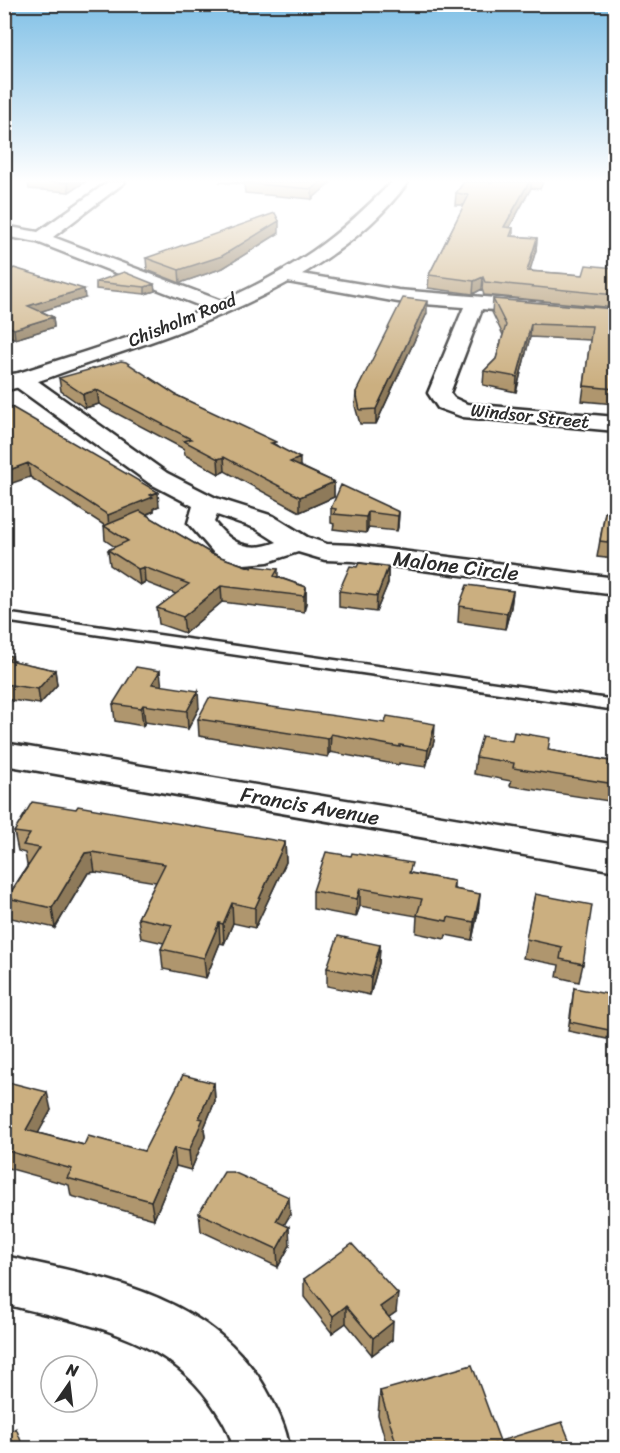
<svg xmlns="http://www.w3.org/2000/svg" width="620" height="1453" font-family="Sriracha,sans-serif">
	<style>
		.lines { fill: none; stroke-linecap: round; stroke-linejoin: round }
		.service-casing { stroke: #2b2b2b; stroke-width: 5 }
		.minor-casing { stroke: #2b2b2b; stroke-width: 5 }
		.secondary-casing { stroke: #2b2b2b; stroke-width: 5 }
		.service { fill: #fff; fill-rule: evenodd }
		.minor { fill: #fff; fill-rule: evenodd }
		.secondary { fill: #fff; fill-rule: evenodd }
		.wall { fill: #af966e; stroke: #2b2b2b; stroke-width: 1.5 }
		.shaded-wall { fill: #8e7a5a; stroke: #2b2b2b; stroke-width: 1.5 }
		.building { fill: #cbaf80; stroke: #2b2b2b; stroke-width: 1.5 }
		.labels { text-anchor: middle; stroke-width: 4.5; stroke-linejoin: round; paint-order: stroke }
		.far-street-label { font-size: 18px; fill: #2b2b2b; stroke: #fff }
		.street-label { font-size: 21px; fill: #2b2b2b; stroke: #fff }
	</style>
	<rect width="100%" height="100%" fill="#fff"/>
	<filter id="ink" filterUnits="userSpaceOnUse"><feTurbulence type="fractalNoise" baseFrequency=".0167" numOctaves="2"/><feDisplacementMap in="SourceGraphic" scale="12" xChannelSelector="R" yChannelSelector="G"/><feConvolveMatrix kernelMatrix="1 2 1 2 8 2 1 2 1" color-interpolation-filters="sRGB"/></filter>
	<g filter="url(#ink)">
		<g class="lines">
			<defs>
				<path id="service" d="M4,613L616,700V710L4,621Z"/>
				<path id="minor" d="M108,182H125L53,237L227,303L230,307L227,311H213L37,242L4,236V226L38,232Z
					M283,271L398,290L616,308V320L482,309L450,393L454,398L467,404L616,417V431L463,417L438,408L428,393L464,307L398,302L277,280L274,276Z
					M20,373L28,374L167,473L216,498L273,516L307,537L327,544L353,545L616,578V595L353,561L325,560L298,552L268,562L244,564L223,558L213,552L188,523L193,506L149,483L12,384L9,379L12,374ZM217,515L255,528L277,542C249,553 232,544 214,522Z
					M4,743L616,845V871L4,765Z
					M4,1256C102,1277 212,1295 266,1389C276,1407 287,1428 289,1448H233C230,1431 221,1418 211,1403C163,1334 81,1323 4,1304Z"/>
				<path id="secondary" d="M392,182H408C338,278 203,325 95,361C65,371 35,384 4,391V378C108,343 222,314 313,251C342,231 367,207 392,182Z"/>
			</defs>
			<use href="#service" class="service-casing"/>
			<use href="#minor" class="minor-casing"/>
			<use href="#secondary" class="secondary-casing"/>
			<use href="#service" class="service"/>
			<use href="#minor" class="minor"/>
			<use href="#secondary" class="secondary"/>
		</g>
		<path class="wall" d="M28,182H85L69,192L29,189Z
			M219,182H331L312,199L245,193L244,184Z
			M464,182H543L540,189L531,188L510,227L513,228V236L537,238L536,250L529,271L583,275L615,268V308L484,295L482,289L473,294L428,288L429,275L464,205H455L456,193Z
			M279,233L223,268L180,283L147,270L146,258Z
			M4,274L85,298L41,311L53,317L54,327L15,339L4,333Z
			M96,282L154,284L155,291L145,294L96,289Z
			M493,299L615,309V404L582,401L590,340L530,337L516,392L483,385L484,371L496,359L503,335L492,312Z
			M427,313L376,424H360L355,406L356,392Z
			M59,378L176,395L276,445L300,466L334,482V497L300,512L225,471L219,474L185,455L184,449L99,404L85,408L61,391Z
			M4,406L159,506L154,508V511L146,515L212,554L252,568L278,569V577L306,587V603L304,612L222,602L185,633L159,624L157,608L176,594L145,582L140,585L110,565L108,550L115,547L105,540L104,525L30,477Z
			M331,508L399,512L398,527L397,531L368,528L366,533L333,529L334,524L331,523Z
			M605,512L615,513V559L597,557Z
			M388,567V583L376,612L339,607V591Z
			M513,591L511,607L505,629L458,622L459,606Z
			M4,655L12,656L13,661L55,670L57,685L40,704L4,699Z
			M161,685L199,708L188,729L145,722L143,726L115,721L113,704Z
			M198,719L434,741L426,767L399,763V765L330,752L328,757L199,736Z
			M512,741L548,750L615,762V802L510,786L511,781L474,774L476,757Z
			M14,832L285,842L286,862L255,928L233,923L224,944L220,943L206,978L163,969L161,949L164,943L141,938L138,918L156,882L95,872L88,873L55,928L11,918L7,898L28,865H27L25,853L18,851Z
			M411,873L454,881V889L480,894L478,912L472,940L446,935L445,939L416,933L417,916L360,906L356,917L313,909V891Z
			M535,894L583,964L579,982L557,977L559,965L523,958Z
			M380,945L379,963L370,995L327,986V968Z
			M574,988L609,1030L607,1039L568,1031Z
			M4,1081L51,1110L38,1133L84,1145L144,1151L214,1083L215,1101L204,1128L205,1137L191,1170L176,1166L154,1219L71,1196L69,1185L4,1167Z
			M199,1213L290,1215L284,1224L290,1245L278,1267L201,1231Z
			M304,1279L396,1312L389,1317L392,1340L372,1355L346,1323L332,1333L304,1297Z
			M380,1391L500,1441L573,1449H388L378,1415Z"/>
		<path class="shaded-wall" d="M70,182H85L69,192L68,183Z
			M321,182H331L312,199V189Z
			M529,182H531V188L503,239L504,227Z
			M279,221V233L223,268L180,283L179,270Z
			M537,238L536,250L526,284L527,271Z
			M483,277L482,289L473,294L474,281Z
			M154,284L155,291L145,294V287Z
			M84,289L85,298L29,315L28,306Z
			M427,301V313L376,424V409Z
			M53,317L54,327L15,339L14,329Z
			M531,324L530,337L516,392L517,377Z
			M97,390L99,404L85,408L83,394Z
			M224,457L225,471L219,474L218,459Z
			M300,458V472L290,462Z
			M28,463L30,477L4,486V472Z
			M334,482V497L300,512V497Z
			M158,492L159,506L154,508V511L109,529L108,515Z
			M368,512V528L366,533V517Z
			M399,512L398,527L397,531L398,516Z
			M144,567L145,582L140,585L138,569Z
			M388,567V583L376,612L377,596Z
			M221,586L222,602L185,633L183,617Z
			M306,587V603L304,612V596Z
			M513,591L511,607L505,629L507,613Z
			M55,670L57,685L40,704L38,689Z
			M160,671L162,688L152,684Z
			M198,691L199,708L188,729L187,711Z
			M143,705L145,722L143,726L141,708Z
			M435,724L434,741L426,767L428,750Z
			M331,734L330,752L328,757V739Z
			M285,842L286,862L255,928V908Z
			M92,852L95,872L88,873L55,928L52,908L85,853Z
			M360,888V906L356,917L357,899Z
			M480,894L478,912L472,940L474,922Z
			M232,903L233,923L224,944L223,924Z
			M219,923L220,943L206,978L204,958Z
			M380,945L379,963L370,995L371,977Z
			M214,1083L215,1101L204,1128L205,1137L191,1170L189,1151L199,1118Z
			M47,1092L51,1110L30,1148L26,1130Z
			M174,1148L176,1166L154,1219L151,1201Z
			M289,1197L290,1215L276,1239V1221Z
			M289,1227L290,1245L278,1267L277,1249Z
			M398,1294L396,1312L379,1324L380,1307Z
			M346,1306V1323L332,1333L333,1316Z
			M393,1322L392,1340L372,1355L373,1338Z
			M495,1444L494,1449H479Z"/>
		<path class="building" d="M49,182H70L68,183Z
			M247,182H321L312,189L244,183Z
			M464,182H529L504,227L513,228L510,236L537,238L527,271L583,275L586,265L615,268V295L485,282L483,277L474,281L429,275L469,195L456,193Z
			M275,213L279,221L222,256L179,270L146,258Z
			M14,268L84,289L28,306L53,317L14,329L4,324V274Z
			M124,272L154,284L145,287L96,282Z
			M403,298L427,301L376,409L360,410L356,392Z
			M493,299L615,309V389L584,386L592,326L531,324L517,377L484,371L496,359L506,325Z
			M121,361L126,362L176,395L276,442L271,443L300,458L290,462L334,482L300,497L224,457L218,459L184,441L191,439L97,390L83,394L59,378Z
			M8,405L158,492L150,495L153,497L108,515L28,463L4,472V406Z
			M341,485L399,512L398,516L368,512L366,517L334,514L336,509L331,508Z
			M140,511L212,554L252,568L253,566L278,569L274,576L306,587L304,596L221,586L183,617L157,608L189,584L144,567L138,569L108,550L128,541L104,526Z
			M605,512L615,513V543L600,541Z
			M359,563L388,567L377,596L339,591L350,566L357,567Z
			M467,585L513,591L507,613L459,606Z
			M4,655L12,656L9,660L55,670L38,689L4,684Z
			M136,667L160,671L152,684L198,691L187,711L143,705L141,708L113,704Z
			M209,698L385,723L387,716L435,724L428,750L400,745V747L331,734L328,739L198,719Z
			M514,732L550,738L548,750L615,762V784L513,768L514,763L476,757L482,736L512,741Z
			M32,802L76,809L78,806L285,842L255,908L232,903L223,924L219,923L204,958L161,949L172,925L138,918L165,864L92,852L85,853L52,908L7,898L40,848L23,845L30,834L14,832Z
			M326,852L351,856L352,853L412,863L409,873L454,881L453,889L480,894L474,922L448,917L447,921L417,915L422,899L360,888L357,899L313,891Z
			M535,894L592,905L583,964L560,959L562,947L526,939Z
			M338,936L380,945L371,977L327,968Z
			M574,988L613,995L609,1030L570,1022Z
			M183,1075L214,1083L199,1118L203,1119L189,1151L174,1148L151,1201L67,1178L72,1169L4,1150V1081L47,1092L26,1130L84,1145L88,1136L144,1151Z
			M224,1172H233L289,1197L276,1221L289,1227L277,1249L199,1213Z
			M352,1244L398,1294L380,1307L393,1322L373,1338L346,1306L333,1316L304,1279Z
			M472,1365L500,1441L562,1422L573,1449H497L495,1444L479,1449H398L380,1391Z
			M16,1428L24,1449H4V1435Z"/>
	</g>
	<linearGradient id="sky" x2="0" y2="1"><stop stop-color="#80c0e6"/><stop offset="0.47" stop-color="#fff"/><stop offset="1" stop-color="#fff" stop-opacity="0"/></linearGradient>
	<rect width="620" height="385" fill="url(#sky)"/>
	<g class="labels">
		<g class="far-street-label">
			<text transform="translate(182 320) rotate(-22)" y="6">Chisholm Road</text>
			<text transform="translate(530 416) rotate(6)" y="6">Windsor Street</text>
		</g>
		<g class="street-label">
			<text transform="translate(456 566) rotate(7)" y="7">Malone Circle</text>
			<text transform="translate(310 806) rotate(10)" y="7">Francis Avenue</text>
		</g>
	</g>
	<rect width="620" height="1453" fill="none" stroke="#fff" stroke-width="24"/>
	<rect x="12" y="12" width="596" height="1429" fill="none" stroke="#2b2b2b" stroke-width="2" filter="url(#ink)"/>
	<g transform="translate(69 1384) rotate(14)"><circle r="28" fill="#ffffff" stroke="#aaaaaa" stroke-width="1.5"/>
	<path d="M0-4.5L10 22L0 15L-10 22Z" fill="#2b2b2b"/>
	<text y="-9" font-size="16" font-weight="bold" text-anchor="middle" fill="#2b2b2b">N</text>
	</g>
</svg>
